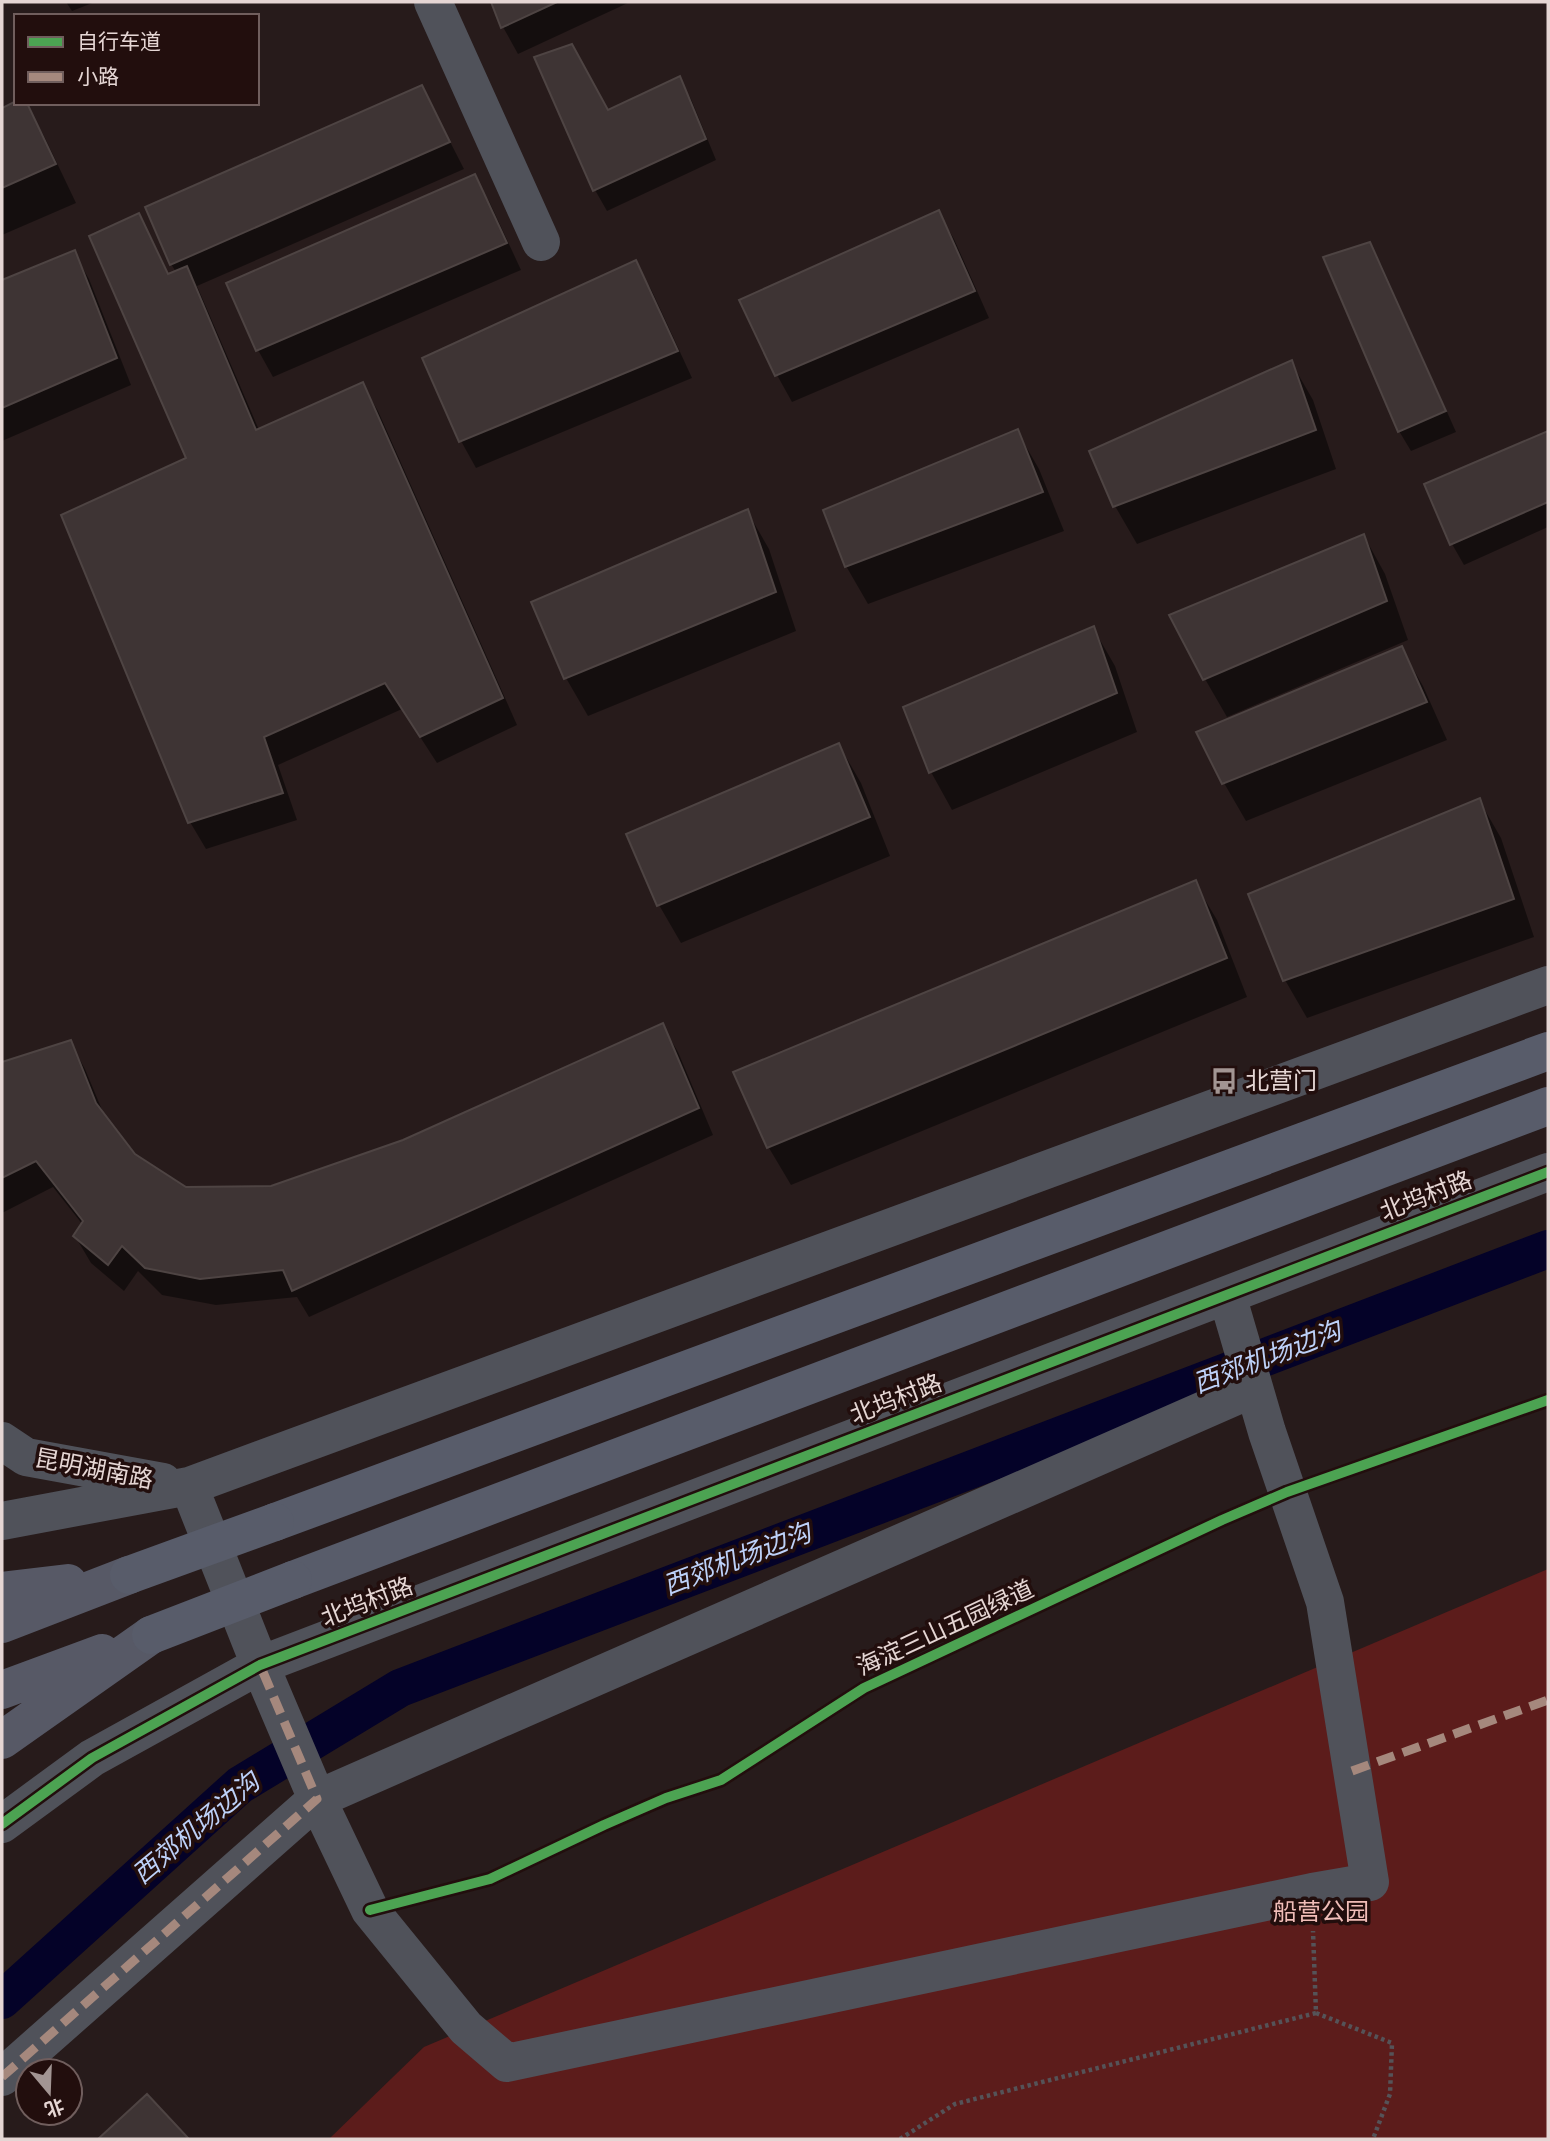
<svg xmlns="http://www.w3.org/2000/svg" width="1550" height="2141" font-family="Inter,'Noto Sans SC',sans-serif">
	<style>
		.green { fill: #5c1c1b }
		.shadow { fill: #0007 }
		.lines { fill: none; stroke-linecap: round; stroke-linejoin: round }
		.canal { stroke: #040228; stroke-width: 38 }
		.building { fill: #3e3434; stroke: #4e4443; stroke-width: 2 }
		.path { stroke: #555358; stroke-width: 4.5; stroke-dasharray: 3.5 3.5; stroke-linecap: butt }
		.minor { stroke: #50525a; stroke-width: 38 }
		.major { stroke: #585c6a; stroke-width: 38 }
		.highway { stroke: #575966; stroke-width: 38 }
		.major-bridge { stroke: #585c6a; stroke-width: 38 }
		.quiet { stroke: #a5887d; stroke-width: 9; stroke-dasharray: 18 9; stroke-linecap: butt }
		.cycleway-casing { stroke: #220e0d; stroke-width: 15 }
		.cycleway { stroke: #4ca352; stroke-width: 10 }
		.labels { text-anchor: middle; stroke-width: 7; stroke-linejoin: round; paint-order: stroke }
		.poi-label { font-size: 24px; fill: #e5d6d4; stroke: #220e0d; text-anchor: start }
		.street-label { font-size: 24px; fill: #e5d6d4; stroke: #220e0d }
		.park-label { font-size: 24px; fill: #f0bdb8; stroke: #220e0d }
		.water-label { font-size: 26px; font-style: italic; fill: #bdd1f9; stroke: #220e0d }
	</style>
	<rect width="100%" height="100%" fill="#271b1b"/>
	<path class="green" d="M1548,1569V2139H329L424,2047Z"/>
	<path class="shadow" d="M66,2H95L72,11Z
		M493,2H630L518,54L503,27Z
		M536,58L608,112L679,79L691,99L716,160L607,211L595,190Z
		M422,87L464,169L197,286L259,430L362,384L378,411L517,725L437,763L402,709L278,765L297,820L206,849L190,822L189,459L138,215L169,275L176,272L171,264Z
		M16,103H25L45,138L76,203L2,235V109Z
		M474,177L490,203L521,270L273,377L258,350Z
		M938,212L954,239L989,318L792,402L777,375Z
		M1369,244L1381,264L1456,432L1411,451L1399,431Z
		M74,253L89,279L131,385L2,441V282Z
		M635,263L651,289L692,378L476,468L461,441Z
		M1291,362L1313,400L1336,469L1137,544L1115,506Z
		M1017,431L1039,469L1064,531L868,604L846,566Z
		M1548,433V527L1464,565L1452,544L1426,485Z
		M747,511L769,549L796,631L588,716L566,678Z
		M1364,536L1385,574L1408,640L1227,717L1205,679Z
		M1093,628L1115,666L1137,732L952,810L931,772Z
		M1401,648L1423,686L1447,740L1246,821L1224,783Z
		M839,745L861,783L890,856L681,943L659,905L628,835Z
		M1479,800L1501,838L1534,937L1307,1018L1285,980Z
		M1195,883L1217,920L1247,997L791,1185L769,1148L735,1073Z
		M662,1025L678,1052L713,1135L309,1317L297,1297L216,1305L162,1295L138,1271L124,1291L91,1263L75,1236L83,1225L53,1187L2,1213V1063L70,1042L85,1069L105,1117L134,1155L186,1189L272,1187L403,1142Z"/>
	<g class="lines">
		<path class="canal" d="M2,2000L240,1785L400,1688L1548,1249"/>
	</g>
	<path class="building" d="M491,2H557L501,28Z
		M572,44L608,110L680,76L706,139L593,191L534,57Z
		M422,85L450,142L170,265L145,207Z
		M16,101V103H27L56,164L2,188V108Z
		M475,174L507,243L256,351L226,283Z
		M939,210L975,291L775,376L739,300Z
		M139,213L168,274L187,266L256,430L363,382L503,698L420,737L385,683L264,737L283,793L188,823L61,515L186,458L89,236Z
		M1370,242L1446,411L1398,432L1323,257Z
		M75,250L117,358L2,408V280Z
		M636,260L678,351L459,442L422,358Z
		M1292,360L1316,430L1113,507L1089,451Z
		M1018,429L1043,492L845,567L823,510Z
		M1548,431V502L1450,545L1424,484Z
		M748,509L776,592L564,679L531,602Z
		M1364,534L1387,601L1203,680L1169,615Z
		M1094,626L1117,693L929,773L903,707Z
		M1402,646L1427,702L1222,784L1196,732Z
		M839,743L870,817L657,906L626,834Z
		M1480,798L1514,899L1283,981L1248,894Z
		M1196,880L1227,958L767,1148L733,1072Z
		M663,1023L699,1108L292,1291L283,1270L200,1279L145,1268L122,1246L108,1265L73,1236L83,1221L36,1161L2,1178V1062L71,1040L96,1103L135,1154L186,1187L271,1186L403,1140Z
		M147,2094L189,2139H98Z"/>
	<g class="lines">
		<path class="path" d="M1316,2013L1392,2043L1390,2094L1373,2139
			M900,2139L955,2104L1316,2013L1313,1931"/>
		<path class="minor" d="M433,2L541,242
			M2,1441L26,1457L163,1482
			M189,1486L260,1665L317,1799L370,1910L466,2028L507,2063L1312,1892L1370,1882L1325,1602L1267,1432L1227,1295
			M2,1521L189,1486L1548,985
			M2,1824L92,1758L260,1665L1548,1172
			M2,2077L317,1799L1254,1388"/>
		<path class="major" d="M275,1522L1548,1051
			M293,1580L1548,1106"/>
		<path class="highway" d="M2,1591L68,1583
			M2,1624L129,1575
			M2,1690L102,1653
			M2,1740L151,1635"/>
		<path class="major-bridge" d="M129,1575L275,1522
			M151,1635L293,1580"/>
		<path class="quiet" d="M1352,1771L1548,1700
			M2,2077L317,1799L260,1665"/>
		<defs>
			<path id="cycleway" d="M2,1824L92,1758L260,1665L1548,1172
				M370,1910L490,1879L604,1825L666,1798L721,1780L864,1688L1222,1520L1287,1492L1548,1400"/>
		</defs>
		<use href="#cycleway" class="cycleway-casing"/>
		<use href="#cycleway" class="cycleway"/>
	</g>
	<defs>
		<symbol id="bus-bare" viewBox="-9 -9 18 18"><path d="M-5-6H5V4H4V6H2V4H-2V6H-4V4H-5ZM-3.5-4V0h7V-4ZM-3.5 1.2v1.5H-2V1.2ZM2 1.2v1.5H3.5V1.2Z" fill="#a29593" stroke="#220e0d" stroke-width="2.5" paint-order="stroke"/></symbol>
	</defs>
	<g fill-rule="evenodd">
		<use href="#bus-bare" x="1205" y="1062" width="38" height="38"/>
	</g>
	<g class="labels">
		<g class="poi-label">
			<text x="1245" y="1089">北营门</text>
		</g>
		<g class="street-label">
			<text transform="translate(1426 1196) rotate(-21)" y="8">北坞村路</text>
			<text transform="translate(896 1399) rotate(-21)" y="8">北坞村路</text>
			<text transform="translate(94 1469) rotate(11)" y="8">昆明湖南路</text>
			<text transform="translate(367 1602) rotate(-21)" y="8">北坞村路</text>
			<text transform="translate(945 1628) rotate(-25)" y="8">海淀三山五园绿道</text>
		</g>
		<g class="park-label">
			<text x="1321" y="1920">船营公园</text>
		</g>
		<g class="water-label">
			<text transform="translate(1267 1357) rotate(-21)" y="9">西郊机场边沟</text>
			<text transform="translate(737 1559) rotate(-21)" y="9">西郊机场边沟</text>
			<text transform="translate(196 1828) rotate(-40)" y="9">西郊机场边沟</text>
		</g>
	</g>
	<rect width="1550" height="2141" fill="none" stroke="#e5d6d4" stroke-width="7"/>
	<rect x="14" y="14" width="245" height="91" fill="#220e0d" stroke="#705e5d" stroke-width="2"/>
	<rect x="28" y="37" width="35" height="10" fill="#4ca352" stroke="#705e5d" stroke-width="2"/>
	<text x="77" y="49" font-size="21" fill="#e5d6d4">自行车道</text>
	<rect x="28" y="72" width="35" height="10" fill="#a5887d" stroke="#705e5d" stroke-width="2"/>
	<text x="77" y="84" font-size="21" fill="#e5d6d4">小路</text>
	<g transform="translate(49 2092) rotate(161)"><circle r="33" fill="#220e0d" stroke="#705e5d" stroke-width="2"/>
	<path d="M0-5L12 26L0 18L-12 26Z" fill="#a29593"/>
	<text y="-10" font-size="19" font-weight="bold" text-anchor="middle" fill="#e5d6d4">北</text>
	</g>
</svg>
